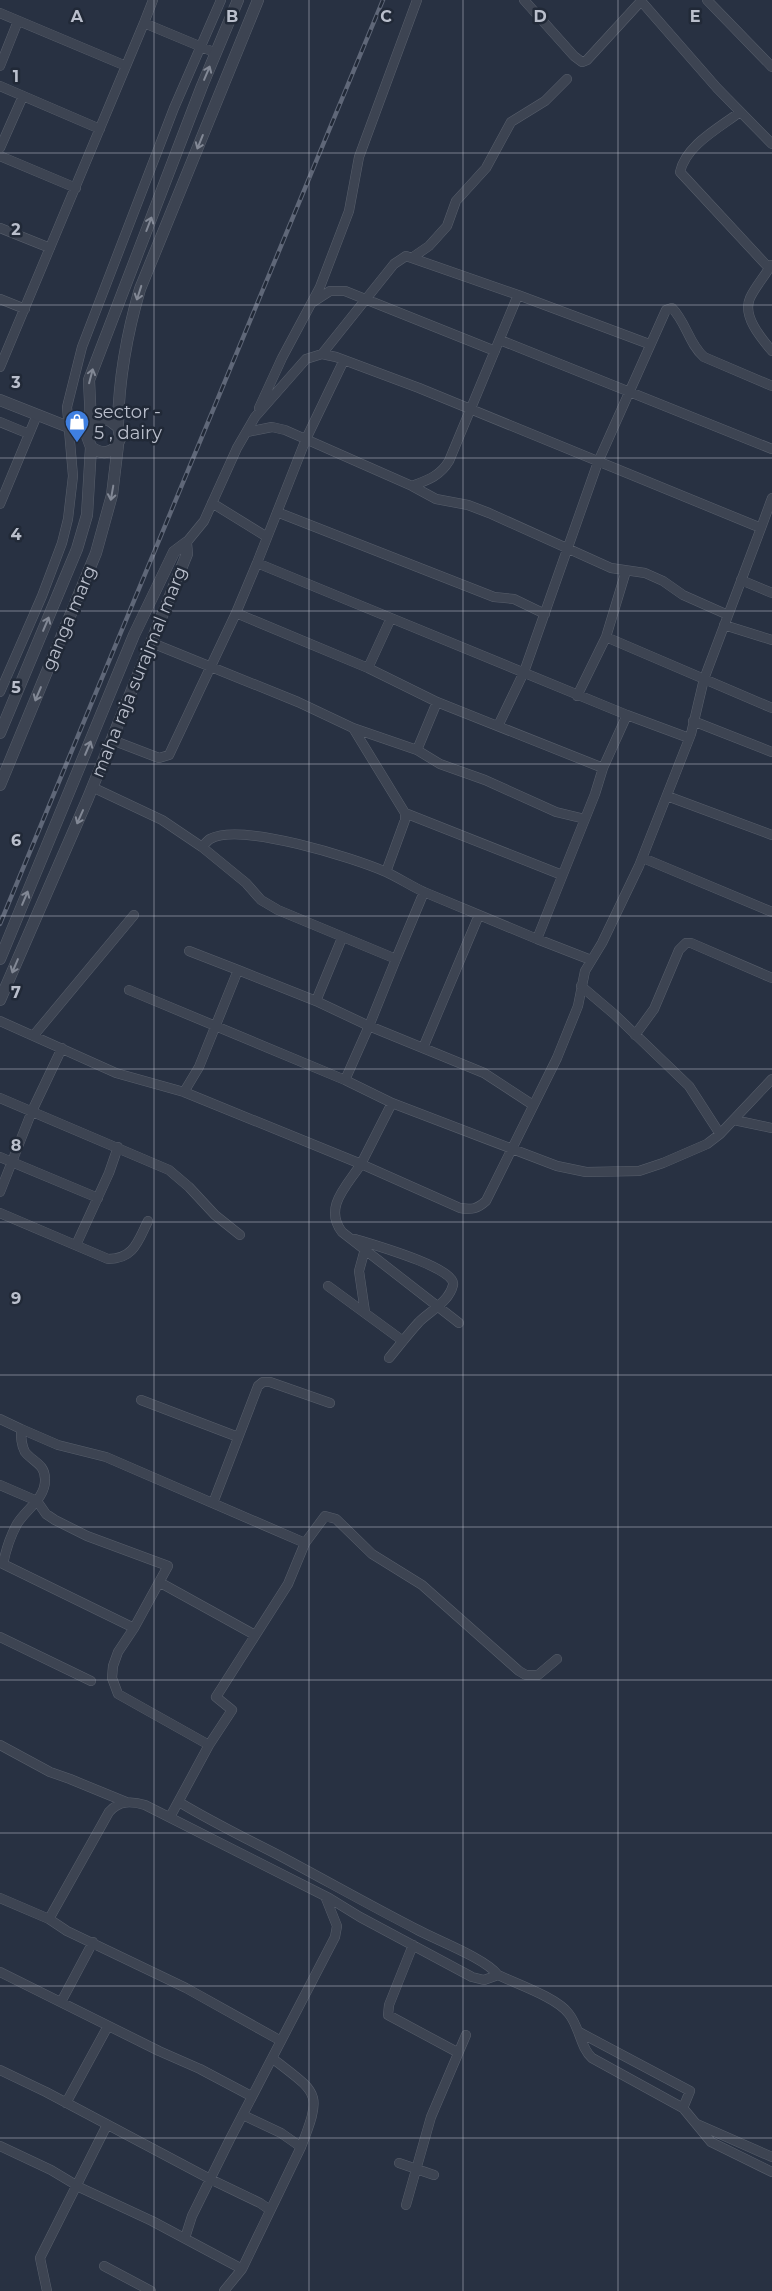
<svg xmlns="http://www.w3.org/2000/svg" width="772" height="2291" font-family="Montserrat,sans-serif">
	<style>
		.lines { fill: none; stroke-linecap: round; stroke-linejoin: round }
		.minor-casing { stroke: #585f6c; stroke-width: 10 }
		.tertiary-casing { stroke: #585f6c; stroke-width: 12 }
		.minor { stroke: #3d4452; stroke-width: 9 }
		.tertiary { stroke: #3d4452; stroke-width: 11 }
		.rail-casing { stroke: #5f6778; stroke-width: 4.5 }
		.rail { stroke: #212937; stroke-width: 2.5; stroke-dasharray: 8; stroke-linecap: butt }
		.oneway { stroke: #828895 }
		.grid { fill: none; stroke: #babfcc; stroke-width: 1; stroke-opacity: 0.55 }
		.labels { text-anchor: middle; stroke-width: 5; stroke-linejoin: round; paint-order: stroke }
		.poi-label { font-size: 18px; fill: #babfcc; stroke: #212937; text-anchor: start }
		.street-label { font-size: 18px; fill: #babfcc; stroke: #212937 }
		.grid-label { font-size: 16px; text-anchor: middle; font-weight: bold; fill: #babfcc; stroke: #212937; stroke-width: 5; stroke-linejoin: round; paint-order: stroke }
	</style>
	<rect width="100%" height="100%" fill="#283142"/>
	<g class="lines">
		<defs>
			<path id="minor" d="M153,0L144,23L216,53
				M524,0L574,56L582,62L587,60L642,0
				M707,0L772,67
				M641,1L717,88L772,144
				M0,13L126,66
				M0,66L18,21
				M0,86L100,129
				M740,112C719,128 686,145 680,172L769,268
				M0,148L23,96
				M0,156L76,188
				M0,228L50,248
				M413,257L429,246L447,226L456,201L486,168L511,122L545,101L567,79
				M771,265C765,276 755,287 750,298C742,316 761,338 772,351
				M0,299L25,309
				M313,302L330,291H345L495,351
				M500,340L772,449
				M322,354L394,264L406,256L518,295
				M0,367L144,23
				M259,408L282,358L320,287L349,211L359,157L417,0
				M0,422L29,434
				M247,432L272,427L285,430L412,486L436,499L468,505L489,513L611,568L645,573L663,581L683,595L728,615
				M412,486C428,480 440,476 449,461L518,295L649,344
				M212,503L267,537
				M0,504L37,415
				M277,512L494,597L514,599L545,614
				M186,543L204,521L237,448L255,417L306,359L322,354L336,357L419,388L761,528L772,498
				M257,563L306,439L344,360
				M741,580L772,593
				M236,613L368,668L437,702L603,768
				M724,625L772,640
				M606,637L772,708
				M152,643L298,702L353,728L405,813V820L386,872
				M368,668L391,618
				M0,692L42,596L62,543L68,519L73,476L67,407L82,347L174,108L221,0
				M577,696L606,637L626,571
				M627,715L689,738
				M693,721L772,752
				M498,726L524,672L598,462L666,310L672,308C686,322 689,344 704,357L772,386
				M353,728L417,750L440,764L485,780L556,812L585,819
				M112,740L159,758L169,755L236,613L257,563L627,715L603,768L595,794L537,939L424,892
				M417,750L437,702
				M92,787L162,820L202,847L246,883L261,900L278,910L396,959L424,892C411,886 399,878 386,872C354,858 241,822 210,839C207,841 204,845 202,847
				M667,796L772,835
				M405,813L562,875
				M643,858L772,912
				M537,939L591,960
				M189,951L238,970
				M581,986L614,1014L689,1086L720,1134
				M129,990L345,1080L369,1026L484,1073L533,1105
				M316,1001L369,1026L396,959
				M0,1021L116,1073L184,1092L199,1067L238,970L316,1001L342,938
				M34,1035L134,915
				M635,1035L654,1009L679,950L686,943H691L772,978
				M423,1048L479,915
				M184,1092L361,1164L392,1103L345,1080
				M0,1098L169,1170L189,1187L215,1215L240,1235
				M392,1103L557,1166L586,1172L639,1171L663,1163L707,1144L720,1134L772,1079
				M734,1120L772,1128
				M0,1157L98,1198
				M0,1192L32,1111L62,1048
				M0,1213L108,1259C134,1259 138,1241 148,1221
				M355,1239C371,1244 457,1268 453,1285C449,1302 430,1311 419,1322C408,1334 399,1346 389,1358
				M76,1245L109,1173L118,1147
				M328,1286L403,1341
				M365,1312L359,1271L365,1249
				M459,1323L342,1232C323,1207 347,1186 361,1164L460,1208C472,1210 477,1209 486,1201L557,1058L578,1006L585,971L602,943L639,866L691,734L704,679L761,528
				M141,1400L238,1437
				M0,1419L21,1429C21,1437 21,1445 25,1452C33,1462 45,1464 45,1479C46,1498 26,1509 17,1524C10,1537 6,1549 3,1564L134,1628L118,1652L113,1666L112,1678L118,1694L209,1745L170,1817
				M21,1429L58,1445L106,1457L305,1543L288,1584L216,1697L232,1710L209,1745
				M0,1485L37,1501L46,1514L55,1520L87,1536L168,1566L134,1628
				M213,1503L258,1386L263,1382H270L330,1403
				M305,1543L325,1516L336,1519L372,1554L422,1585L519,1671L526,1675H538L557,1659
				M159,1582L255,1635
				M0,1637L91,1681
				M0,1745L50,1772L70,1779L126,1802
				M179,1802C212,1822 247,1839 282,1857C327,1881 371,1906 416,1929C436,1940 485,1958 498,1975C517,1984 558,1998 569,2014C580,2028 580,2047 592,2058L683,2108
				M0,1898L49,1919L67,1931L186,1988L281,2041
				M49,1919L109,1812C119,1800 132,1801 145,1805L329,1898L360,1917L472,1977L484,1980L498,1975
				M413,1945L389,2005L388,2015L457,2052
				M0,1972L159,2051L200,2069L251,2096
				M61,2002L93,1942
				M579,2032L690,2091L683,2108L711,2142L772,2172
				M272,2058C318,2094 323,2091 301,2147
				M0,2070L46,2092L210,2179L260,2203L270,2210
				M66,2103L108,2026
				M697,2124L772,2157
				M0,2146L51,2170L81,2188L152,2221L242,2269L301,2147L281,2133L243,2115
				M399,2163L434,2175
				M406,2205L431,2117L466,2035
				M185,2238L192,2216L230,2139L335,1937L337,1926L325,1896
				M104,2266L151,2291
				M47,2291L40,2258L107,2125
				M224,2291L242,2269"/>
			<path id="tertiary" d="M0,400L71,428L88,430
				M91,424L89,380L202,86L238,0
				M118,427L109,420C96,419 89,424 87,436L91,447C103,456 115,453 120,439C120,434 118,429 118,424C119,379 127,333 140,289L258,0
				M0,733L77,549L87,515L91,447
				M0,785L96,553L112,495L118,445
				M0,959L134,635L174,552L186,543L187,554L88,798L0,1000"/>
		</defs>
		<use href="#minor" class="minor-casing"/>
		<use href="#tertiary" class="tertiary-casing"/>
		<use href="#minor" class="minor"/>
		<use href="#tertiary" class="tertiary"/>
		<defs>
			<path id="rail" d="M0,924L383,0"/>
		</defs>
		<use href="#rail" class="rail-casing"/>
		<use href="#rail" class="rail"/>
	</g>
	<defs><path id="oneway-shaft" d="M-6 0H5M1.5-3L5.5 0L1.5 3" fill="none" stroke-width="1.6" stroke-linecap="round" stroke-linejoin="round" transform="scale(1.25)"/></defs>
	<g class="oneway">
		<use href="#oneway-shaft" transform="translate(207 73) rotate(-67)"/>
		<use href="#oneway-shaft" transform="translate(200 142) rotate(112)"/>
		<use href="#oneway-shaft" transform="translate(149 224) rotate(-69)"/>
		<use href="#oneway-shaft" transform="translate(139 293) rotate(108)"/>
		<use href="#oneway-shaft" transform="translate(91 376) rotate(-75)"/>
		<use href="#oneway-shaft" transform="translate(112 493) rotate(100)"/>
		<use href="#oneway-shaft" transform="translate(46 624) rotate(-67)"/>
		<use href="#oneway-shaft" transform="translate(38 694) rotate(113)"/>
		<use href="#oneway-shaft" transform="translate(88 748) rotate(-67)"/>
		<use href="#oneway-shaft" transform="translate(80 817) rotate(114)"/>
		<use href="#oneway-shaft" transform="translate(25 898) rotate(-67)"/>
		<use href="#oneway-shaft" transform="translate(15 966) rotate(113)"/>
	</g>
	<path class="grid" d="M154,0V2291M309,0V2291M463,0V2291M618,0V2291M0,153H772M0,305H772M0,458H772M0,611H772M0,764H772M0,916H772M0,1069H772M0,1222H772M0,1375H772M0,1527H772M0,1680H772M0,1833H772M0,1986H772M0,2138H772"/>
	<defs>
		<symbol id="shop-pin" viewBox="-11 -11 22 30"><path d="M0 17L-7.5 6A9.5 9.5 0 1 1 7.5 6Z" fill="#3f7fe0" stroke="#212937"/><path d="M-5-2.5h2.3a2.7 3.5 0 0 1 5.4 0H5L5.5 6h-11ZM-1.5-2.5h3a1.5 2.3 0 0 0-3 0Z" fill="#fff"/></symbol>
	</defs>
	<g fill-rule="evenodd">
		<use href="#shop-pin" x="63" y="408" width="28" height="38"/>
	</g>
	<g class="labels">
		<g class="poi-label">
			<text x="94" y="418">sector -<tspan x="94" dy="21">5 , dairy</tspan></text>
		</g>
		<g class="street-label">
			<text transform="translate(69 618) rotate(-67)" y="6">ganga marg</text>
			<text transform="translate(139 672) rotate(-68)" y="6">maha raja surajmal marg</text>
		</g>
	</g>
	<g class="grid-label">
		<text x="77" y="22">A</text>
		<text x="232" y="22">B</text>
		<text x="386" y="22">C</text>
		<text x="540" y="22">D</text>
		<text x="695" y="22">E</text>
		<text x="16" y="82">1</text>
		<text x="16" y="235">2</text>
		<text x="16" y="388">3</text>
		<text x="16" y="540">4</text>
		<text x="16" y="693">5</text>
		<text x="16" y="846">6</text>
		<text x="16" y="998">7</text>
		<text x="16" y="1151">8</text>
		<text x="16" y="1304">9</text>
	</g>
</svg>
